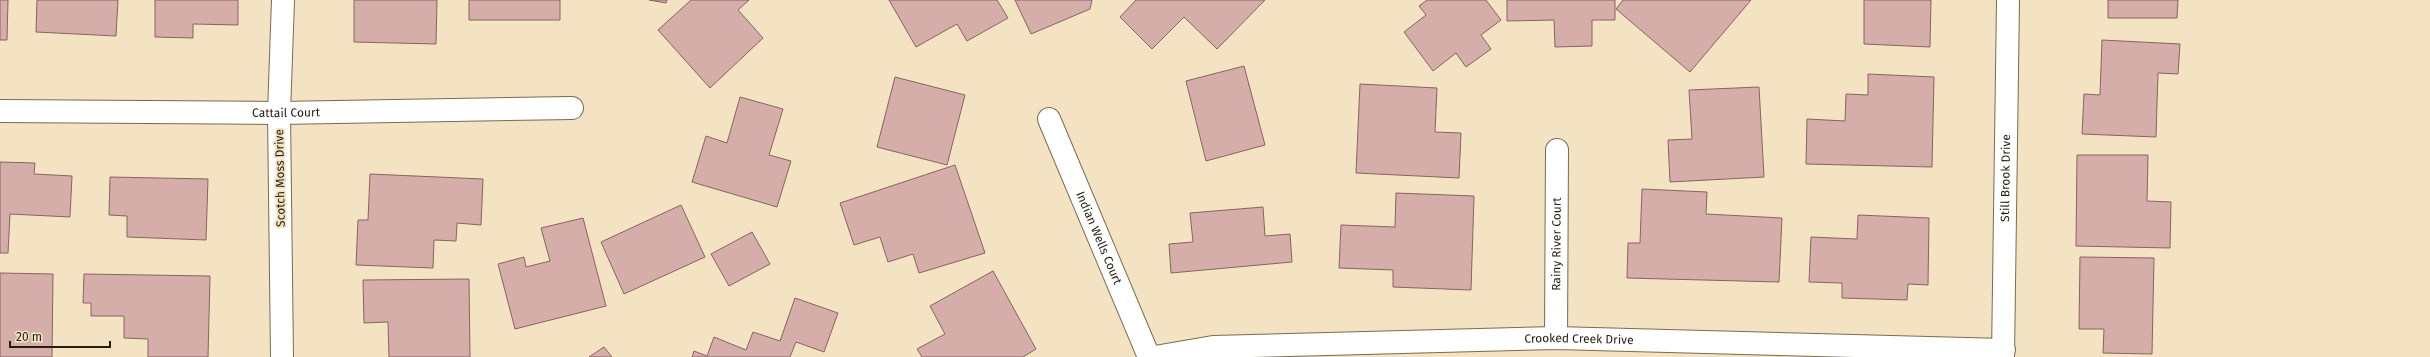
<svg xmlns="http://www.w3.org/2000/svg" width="2430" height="357" font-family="'Fira Sans',sans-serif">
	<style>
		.building { fill: #d5ada9; stroke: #876460 }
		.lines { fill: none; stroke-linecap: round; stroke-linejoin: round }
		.minor-casing { stroke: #7a6b4e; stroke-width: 24 }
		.minor { stroke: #fff; stroke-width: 22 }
		.labels { text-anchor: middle; stroke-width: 4; stroke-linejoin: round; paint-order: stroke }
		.street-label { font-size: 12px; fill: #231d10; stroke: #f4e3c2 }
	</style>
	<rect width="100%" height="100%" fill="#f4e3c2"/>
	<path class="building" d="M0,0H8L7,40H0Z
		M37,0H118L116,36L36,32Z
		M155,0H238V25L193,24V38L155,37Z
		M354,0H437L436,44L354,42Z
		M469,0H560V20H469Z
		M649,0H667L666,3Z
		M691,0H749L738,10L763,38L710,88L658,30Z
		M889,0H997L1008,18L967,41L957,24L916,47Z
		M1015,0H1092L1090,9L1031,34Z
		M1136,0H1265L1217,49L1184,17L1152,49L1120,17Z
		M1427,0H1486L1501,20L1481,35L1491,49L1466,67L1456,53L1433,71L1404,32L1426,15L1419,6Z
		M1507,0H1615V20H1592V46L1555,47L1554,20L1507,21Z
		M1623,0H1751L1690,72L1616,9Z
		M1864,0H1931L1930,47L1864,44Z
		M2108,0H2178L2177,18H2108Z
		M2102,40L2180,44L2178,74L2158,73L2156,137L2082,134L2084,94L2100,95Z
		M1244,66L1265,145L1206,161L1186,81Z
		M1868,74L1934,77L1932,167L1806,164L1807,119L1845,121L1846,94L1868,95Z
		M895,77L965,95L947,165L877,147Z
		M1360,84L1437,88L1435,132L1461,133L1459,178L1356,173Z
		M1759,87L1764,177L1670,182L1668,140L1692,139L1689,90Z
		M740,97L783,109L769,155L791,161L777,207L692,182L706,136L727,143Z
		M2077,155H2148L2147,201L2171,202L2170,248L2076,246Z
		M0,162L35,163L34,174L72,176L70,217L10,214L8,253H0Z
		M955,165L985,253L919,273L913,254L888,262L880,237L854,245L840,203Z
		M370,174L483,179L481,225L457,223L456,241L434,240L433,268L356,265L358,220H368Z
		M110,177L208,179L206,240L127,237V216L109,215Z
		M1642,189L1707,192L1706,214L1782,218L1779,282L1627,278L1628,243H1640Z
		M1396,193L1474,196L1471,290L1393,287V270L1339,268L1341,225L1395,227Z
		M681,205L705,257L624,294L601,242Z
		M1263,207L1265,236L1290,234L1292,262L1171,273L1169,244L1193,242L1190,213Z
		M1858,215L1929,218L1928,285L1908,284L1907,300L1842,298V283L1809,282L1811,237L1857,239Z
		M583,218L606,306L515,329L498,264L524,257L526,267L550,261L541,228Z
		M752,232L770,264L729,286L711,254Z
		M2080,257L2154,258L2152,354L2103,353L2104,329H2079Z
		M993,271L1036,349L1023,357H922L917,349L945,334L930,306Z
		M0,273L53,274L52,357H0Z
		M84,274L210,276L208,357H148V339L124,338V316H91V303H83Z
		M469,279L470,357H389L388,322L364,323L363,280Z
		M795,298L838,313L824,352L796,342L790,357H692L694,351L707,356L714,337L746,350L753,332L780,341Z
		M604,347L612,357H589Z"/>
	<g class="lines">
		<defs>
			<g id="minor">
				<path id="s1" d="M0,111L279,113L572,108"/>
				<path id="s2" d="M1049,119L1149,357"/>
				<path id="s3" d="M1556,338L1557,150"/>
				<path d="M282,357L279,113L283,0"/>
				<path id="s4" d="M1155,357L1213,347L1556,338L2004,350"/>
				<path id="s5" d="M2003,357L2008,0"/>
			</g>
		</defs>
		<use href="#minor" class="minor-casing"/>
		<use href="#minor" class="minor"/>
	</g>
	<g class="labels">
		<g class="street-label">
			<text dy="4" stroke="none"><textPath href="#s1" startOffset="286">Cattail Court</textPath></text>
			<text transform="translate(280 178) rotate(-91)" y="4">Scotch Moss Drive</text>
			<text dy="4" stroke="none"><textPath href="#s5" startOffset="179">Still Brook Drive</textPath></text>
			<text dy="4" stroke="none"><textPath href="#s2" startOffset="129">Indian Wells Court</textPath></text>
			<text dy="4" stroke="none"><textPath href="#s3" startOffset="94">Rainy River Court</textPath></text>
			<text dy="4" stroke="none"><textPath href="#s4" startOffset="425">Crooked Creek Drive</textPath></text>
		</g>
	</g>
	<path d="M10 341v6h100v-6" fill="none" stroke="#231d10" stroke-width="2"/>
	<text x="16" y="341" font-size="12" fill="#231d10" stroke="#f4e3c2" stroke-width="3" paint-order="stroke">20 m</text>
</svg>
